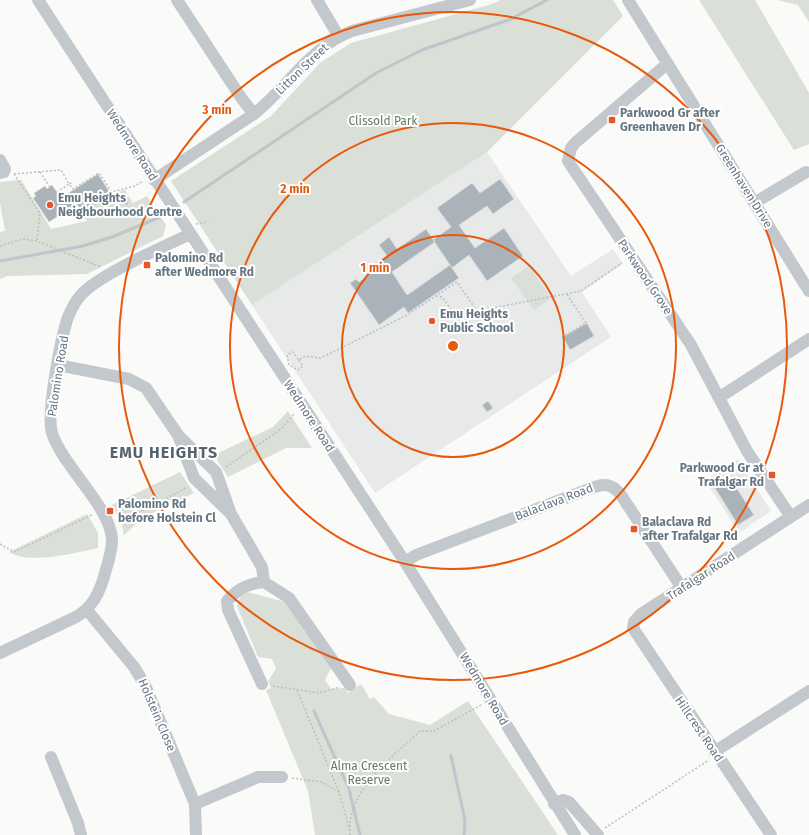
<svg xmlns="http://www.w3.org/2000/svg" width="809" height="835" font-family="'Fira Sans',sans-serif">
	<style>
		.built { fill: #e8e9e9 }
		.green { fill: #dadfd7 }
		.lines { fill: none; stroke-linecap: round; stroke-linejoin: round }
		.stream { stroke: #bbc7cb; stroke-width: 3 }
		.building { fill: #aab3b9; stroke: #dcdcda }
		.path { stroke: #bbbfc2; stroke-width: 1.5; stroke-dasharray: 2 2; stroke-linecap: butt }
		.minor { stroke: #c3c8cc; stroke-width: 12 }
		.ring { fill: none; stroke: #e8590c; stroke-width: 2 }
		.poi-dot { fill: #e4572e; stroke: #fff; stroke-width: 1.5 }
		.labels { text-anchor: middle; stroke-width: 4; stroke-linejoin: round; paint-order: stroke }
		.street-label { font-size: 12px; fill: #657683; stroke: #fff }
		.poi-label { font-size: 12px; font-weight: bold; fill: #657683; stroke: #fff; text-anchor: start }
		.park-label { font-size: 12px; fill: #687a64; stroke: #fff }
		.district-label { font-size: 16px; font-weight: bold; letter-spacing: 1px; fill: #57646e; stroke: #fff }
		.centre { fill: #e8590c; stroke: #fff; stroke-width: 2 }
		.ring-label { font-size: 12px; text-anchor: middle; font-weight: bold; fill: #e8590c; stroke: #fff; stroke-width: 4; stroke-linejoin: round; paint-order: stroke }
	</style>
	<rect width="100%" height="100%" fill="#fafaf8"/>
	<path class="built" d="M487,152L571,276L613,249L623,264L582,292L611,337L375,493L252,305Z
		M738,459L771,511L739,533L705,480Z"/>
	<path class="green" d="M501,0H613L623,16L487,152L252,305L171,181L271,116L320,63L351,43L489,5Z
		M699,0H755L809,93V144L794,150Z
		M777,0H809V22L798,5Z
		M21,180L51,229L87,221L82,213L111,194L125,190L133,203L147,196L166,225L163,236L87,274L7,276L0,279V232L5,231L0,203V182Z
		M529,266L551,298L534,310L511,278Z
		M288,411L312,448H286L228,477L214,455L273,427Z
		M180,472L194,493L144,517L124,535L122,524L112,505Z
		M87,514L98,533V548C75,553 29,565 9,552Z
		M247,592L285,602L331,668L325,680L331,689L345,688L348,693L361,684L370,699L374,697L389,714L430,725L468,701L558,835H315L308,791L266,690L271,688L268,681L276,669L272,659L258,657L237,606L240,597Z"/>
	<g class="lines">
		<path class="stream" d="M184,202L376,73L422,50L511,19L547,0
			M0,261L83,246L112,237L165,215
			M314,711L349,789L360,835
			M451,756L465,820L464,835"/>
	</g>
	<path class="building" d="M98,174L111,194L82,213L77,204L49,222L33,198L36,196L34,193L45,186L47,189L52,185L61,198Z
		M500,179L514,199L493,214L487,206L459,225L475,248L504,228L523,256L487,281L469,255L452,268L433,240L451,227L437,208L472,183L480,193Z
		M121,194L128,198V206L121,202Z
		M426,229L435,242L392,272L407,295L450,265L459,278L408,313L404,307L379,325L350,283L356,279L359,282L377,269L374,264L387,256L379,245L389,237L397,249Z
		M587,323L594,336L570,350L563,337Z
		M488,401L493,408L487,412L482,405Z
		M728,475L754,515L738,525L713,485Z"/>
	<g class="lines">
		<path class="path" d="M40,172L50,187
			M14,174L61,170L69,184L73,182
			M14,174L40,213L37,240
			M57,192L69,184L73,189L99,173L112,192L135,186L143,181
			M196,224L208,222
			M0,246L23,239L37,241L101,267
			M436,296L442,297L453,312
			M562,337L586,323L566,293
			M299,360L303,366L298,370L289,365L287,355L293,352L299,360L305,356L321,358L407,315L457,282L477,311L581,291L622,263
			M226,467L281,429L295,413
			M119,520L155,505L187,487
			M0,544L14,552L92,515
			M273,686L319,693L340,687
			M297,690L339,792
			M292,778L321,782L339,792L349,827
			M605,828L709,760
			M350,835C345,792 392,757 420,731H434L481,705"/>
		<path class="minor" d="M38,0L405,562L575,835
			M177,0L242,99L254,114
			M317,0L339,37
			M628,0L809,291
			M667,64L575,143L571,148L568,161L691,345L747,451L791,517
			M0,160L5,169L4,172L0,173
			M154,180L254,114C288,87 310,47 352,31L470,0
			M754,203L806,172
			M58,365L129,379L146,388L178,435L194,478L231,514
			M720,397L809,339
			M180,437L216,472L231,514L262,567L264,582
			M405,562L416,555L594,487C607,483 613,485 621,495L682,588
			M264,582L289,598L350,685
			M87,610L134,667L145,685L195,804L196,835
			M0,653L76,617C93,607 100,592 105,573C108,563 112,551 112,540C111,507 63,467 52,433C46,414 61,338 68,317C71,310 75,302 80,296C99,274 162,248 190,234
			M262,684L228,610L227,601C237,589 249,583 264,582
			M714,752L809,691
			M51,757L78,823L81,835
			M195,804L258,777H282
			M554,804L563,800L569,802L598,835
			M771,835L633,628L634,622L641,614L809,505"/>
	</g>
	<g class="ring">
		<circle cx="453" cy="346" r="111"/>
		<circle cx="453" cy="346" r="223"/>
		<circle cx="453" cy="346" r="334"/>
	</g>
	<g class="poi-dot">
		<rect x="608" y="116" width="8" height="8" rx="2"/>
		<circle cx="50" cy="205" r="4"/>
		<rect x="143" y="261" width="8" height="8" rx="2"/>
		<circle cx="432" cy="321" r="4"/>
		<rect x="768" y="471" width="8" height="8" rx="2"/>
		<rect x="106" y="507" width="8" height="8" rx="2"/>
		<rect x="630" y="525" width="8" height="8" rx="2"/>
	</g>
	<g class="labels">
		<g class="street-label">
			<text transform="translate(302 69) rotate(-44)" y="4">Litton Street</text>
			<text transform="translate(132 145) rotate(57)" y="4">Wedmore Road</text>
			<text transform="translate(744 186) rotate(58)" y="4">Greenhaven Drive</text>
			<text transform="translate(645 277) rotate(56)" y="4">Parkwood Grove</text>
			<text transform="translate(58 376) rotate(-81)" y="4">Palomino Road</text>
			<text transform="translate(309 416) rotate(57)" y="4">Wedmore Road</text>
			<text transform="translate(554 502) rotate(-21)" y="4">Balaclava Road</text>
			<text transform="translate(701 576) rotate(-33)" y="4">Trafalgar Road</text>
			<text transform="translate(484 689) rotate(59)" y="4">Wedmore Road</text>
			<text transform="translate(157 715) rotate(67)" y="4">Holstein Close</text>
			<text transform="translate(699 729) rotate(56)" y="4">Hillcrest Road</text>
		</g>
		<g class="poi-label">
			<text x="620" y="117">Parkwood Gr after<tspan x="620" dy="14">Greenhaven Dr</tspan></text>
			<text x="58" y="202">Emu Heights<tspan x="58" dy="14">Neighbourhood Centre</tspan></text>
			<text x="155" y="262">Palomino Rd<tspan x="155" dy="14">after Wedmore Rd</tspan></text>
			<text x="440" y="318">Emu Heights<tspan x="440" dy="14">Public School</tspan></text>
			<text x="764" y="472" text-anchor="end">Parkwood Gr at<tspan x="764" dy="14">Trafalgar Rd</tspan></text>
			<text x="118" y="508">Palomino Rd<tspan x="118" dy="14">before Holstein Cl</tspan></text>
			<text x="642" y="526">Balaclava Rd<tspan x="642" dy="14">after Trafalgar Rd</tspan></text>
		</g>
		<g class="park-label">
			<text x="383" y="125">Clissold Park</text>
			<text x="369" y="770">Alma Crescent<tspan x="369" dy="14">Reserve</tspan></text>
		</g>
		<g class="district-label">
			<text x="164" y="458">EMU HEIGHTS</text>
		</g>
	</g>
	<circle cx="453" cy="346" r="6" class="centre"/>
	<g class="ring-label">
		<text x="217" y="114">3 min</text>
		<text x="295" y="193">2 min</text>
		<text x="375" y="272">1 min</text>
	</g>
</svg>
